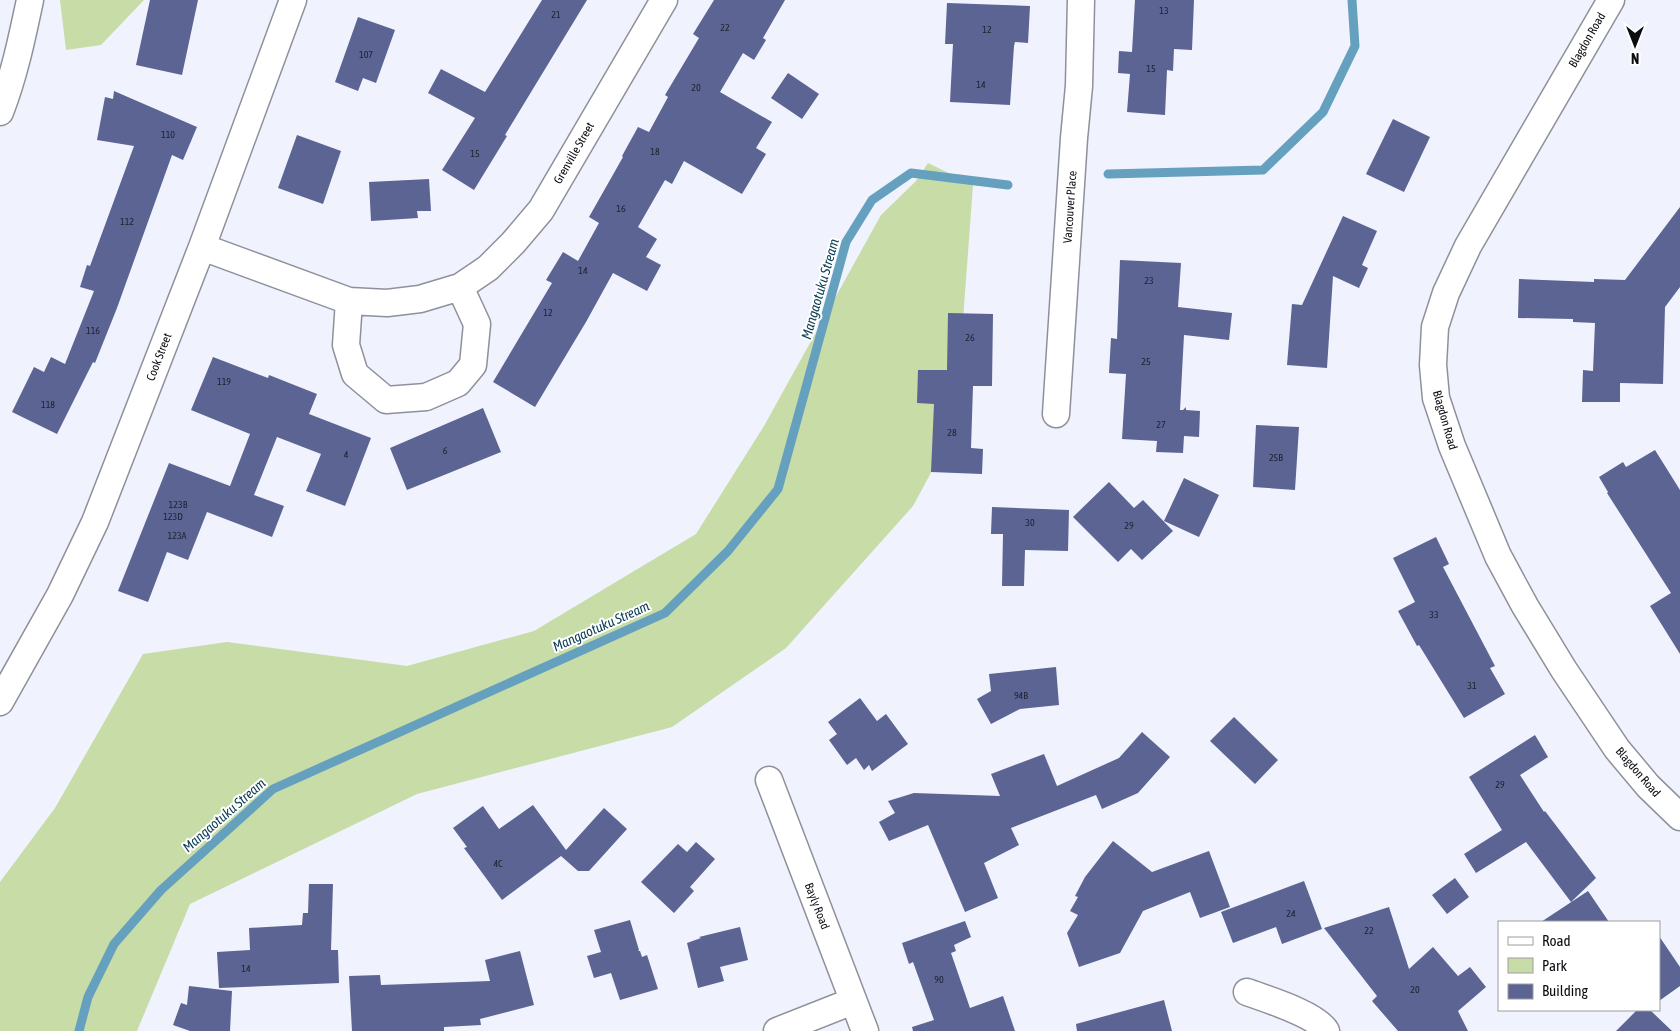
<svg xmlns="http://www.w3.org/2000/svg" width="1680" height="1031" font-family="'Asap Condensed',sans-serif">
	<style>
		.green { fill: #c7dca7 }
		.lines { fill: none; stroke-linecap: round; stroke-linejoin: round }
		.stream { stroke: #66a0bf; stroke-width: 9 }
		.building { fill: #5b6493 }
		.street-casing { stroke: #8e919a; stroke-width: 29 }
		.street { stroke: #fff; stroke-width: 26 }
		.labels { text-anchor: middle; stroke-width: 4; stroke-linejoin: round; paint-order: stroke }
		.number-label { font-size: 10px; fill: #202332 }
		.street-label { font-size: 12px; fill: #0c0d11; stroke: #fff }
		.water-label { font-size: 14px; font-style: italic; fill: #0f4056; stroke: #fff }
	</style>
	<rect width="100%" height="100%" fill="#f0f2fd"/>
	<path class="green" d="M60,0H144L101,45L66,50Z
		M928,163L973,185L955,428L913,506L786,648L672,727L417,794L190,904L137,1031H0V882L55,808L143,654L227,642L407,666L534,631L696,534L764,426L881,215L916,181Z"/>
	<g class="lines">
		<path class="stream" d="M1108,174L1263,170L1323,112L1355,46L1352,0
			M79,1031L88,997L114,944L161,890L273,789L665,613L728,551L778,489L846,242L872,200L911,173L1008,185"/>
	</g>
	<path class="building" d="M150,0H198L182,75L136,65Z
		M542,0H587L505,135L507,136L474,190L442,170L475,118L428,93L441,69L485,92Z
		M714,0H785L763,38L766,40L754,60L743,53L720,92L772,122L756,148L766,154L742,194L684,161L672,184L665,180L638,227L657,239L646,257L661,265L647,291L613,273L586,322L535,407L493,382L552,283L546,280L563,252L578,261L599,223L589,217L623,157L622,156L638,127L649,132L668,97L665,95L699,38L693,34Z
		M1135,0H1194L1192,50L1174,49L1173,71L1167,70L1165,115L1127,112L1130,74L1118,73L1119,51L1132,52Z
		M947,3L1030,6L1028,43L1015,42L1014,46L1010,105L950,102L953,44H945Z
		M358,17L395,30L376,83L363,78L358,91L335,82Z
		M788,73L819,94L802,119L771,98Z
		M114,91L197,127L183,160L172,155L117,308L95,363L93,362L57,434L12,412L34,367L44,372L51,357L65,364L94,291L80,287L87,265L90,266L134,146L97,140L105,97L113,99Z
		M1393,119L1430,137L1404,192L1366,174Z
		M297,135L341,151L323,204L278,188Z
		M429,179L431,211H417L418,218L371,221L369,182Z
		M1680,207V287L1665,307L1663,384L1620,383V402H1582L1583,370L1593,371L1595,323L1573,322V319L1518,318L1519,279L1594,282V279L1625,280Z
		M1343,216L1377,231L1362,265L1368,268L1359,288L1333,276L1327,368L1287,365L1292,304L1302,305Z
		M1120,260L1181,263L1178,307L1232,313L1229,340L1184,335L1180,410H1183L1186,407V410L1200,411L1199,437L1184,436L1183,453L1156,452L1157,441L1122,439L1126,374L1109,373L1111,338L1117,339Z
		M948,313L993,314L992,386H973L971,448L983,449L982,474L931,472L934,404L917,403L918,370H947Z
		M213,357L268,378L269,375L317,394L309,414L371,438L345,506L306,491L321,454L277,437L254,495L284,506L272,537L207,512L188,560L167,552L148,602L118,591L169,463L230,486L250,434L191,410Z
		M483,408L501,452L407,490L390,448Z
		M1256,425L1299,427L1295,490L1253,487Z
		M1655,450L1680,490V654L1650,606L1671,593L1607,493L1608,492L1599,477L1623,462L1626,467Z
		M1184,478L1219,495L1199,537L1164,521Z
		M1109,482L1134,508L1143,500L1173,531L1142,560L1131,549L1118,562L1073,517Z
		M992,507L1069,510L1068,551L1025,550L1024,586H1002L1003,534H991Z
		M1436,537L1449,564L1443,567L1495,666L1490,668L1505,694L1464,718L1419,645L1417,646L1398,611L1415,602L1393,558Z
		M1056,667L1059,705L1020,709L991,724L977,699L991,691L989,674Z
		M860,698L877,721L886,714L908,744L872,771L869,765L864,770L856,758L847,765L829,740L837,734L828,722Z
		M1234,717L1278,760L1255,784L1210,741Z
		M1142,732L1170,757L1138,793L1102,809L1096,795L1011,828L1019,845L984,863L998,898L965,912L928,825L889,841L879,822L895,813L888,801L914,793L1000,796L991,774L1044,754L1057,786L1119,758Z
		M1535,735L1548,757L1520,775L1544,812L1545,811L1596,878L1571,902L1526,842L1476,873L1464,854L1502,830L1469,777Z
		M533,805L566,850L604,808L627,829L589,871H578L561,856L502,900L464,848L467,847L453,828L483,806L499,829Z
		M1113,841L1152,872L1209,851L1230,907L1200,918L1190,892L1143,911L1120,953L1079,967L1067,933L1078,915L1070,911L1078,897L1075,896L1085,877Z
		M696,842L715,859L690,887L694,891L674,913L641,882L678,844L687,852Z
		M1455,878L1469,897L1447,914L1432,895Z
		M1304,881L1322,929L1282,944L1276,927L1233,943L1221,912Z
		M309,884H333L331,950H338L339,983L219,988L217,952L250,950L249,928L302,925L303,913H308Z
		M1588,891L1609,922H1541Z
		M1389,907L1409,969L1433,947L1458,976L1470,967L1486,987L1458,1011L1468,1031H1398L1372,1001L1377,996L1324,928Z
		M630,920L639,950L638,951H640L642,957L647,955L658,989L620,1000L611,973L594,978L587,956L601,952L594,930Z
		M965,921L971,937L954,945L956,951L951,953L970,1008L1003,996L1015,1031H913L912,1027L934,1020L913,962L909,964L902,943Z
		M740,927L748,960L720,967L724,981L698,988L687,943L701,938L699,937Z
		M1659,936L1680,967V986L1659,1001Z
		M520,951L534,1005L480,1019L481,1025L444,1027V1031H352L349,976L380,975L381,985L490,981L485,960Z
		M189,986L232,991L230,1031H190L173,1025L181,1003L187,1005Z
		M1164,1000L1172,1031H1077L1076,1024Z
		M1637,1010H1650L1672,1031H1616Z"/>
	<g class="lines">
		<defs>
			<path id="street" d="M1611,0L1468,246L1446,293L1435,327L1433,365L1436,398L1452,446L1498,556L1525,606L1564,670L1617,749L1648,786L1680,817
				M0,112C14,76 22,38 30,0
				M202,247L349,301L387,303L420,299L460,287L488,268L513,243L541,210L664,0
				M349,301L346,345L355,374L386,400L426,397L458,383L473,365L477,324L460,287
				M1056,414L1074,138L1079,86L1081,0
				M0,702L60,595L95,522L202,247L293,0
				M769,780L865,1031
				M1247,992C1266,999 1316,1014 1326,1031
				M777,1031L853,1001"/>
		</defs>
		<use href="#street" class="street-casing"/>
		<use href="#street" class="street"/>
	</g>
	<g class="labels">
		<g class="number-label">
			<text x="1164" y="14">13</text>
			<text x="556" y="18">21</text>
			<text x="725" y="31">22</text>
			<text x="987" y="33">12</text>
			<text x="366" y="58">107</text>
			<text x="1151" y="72">15</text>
			<text x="981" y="88">14</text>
			<text x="696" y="91">20</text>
			<text x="168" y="138">110</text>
			<text x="655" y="155">18</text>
			<text x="475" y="157">15</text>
			<text x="621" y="212">16</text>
			<text x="127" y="225">112</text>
			<text x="583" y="274">14</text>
			<text x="1149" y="284">23</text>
			<text x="548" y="316">12</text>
			<text x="93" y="334">116</text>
			<text x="970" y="341">26</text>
			<text x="1146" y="365">25</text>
			<text x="224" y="385">119</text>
			<text x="48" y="408">118</text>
			<text x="1161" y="428">27</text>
			<text x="952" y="436">28</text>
			<text x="445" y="454">6</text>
			<text x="346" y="458">4</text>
			<text x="1276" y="461">25B</text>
			<text x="178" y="508">123B</text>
			<text x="173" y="520">123D</text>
			<text x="1030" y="526">30</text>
			<text x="1129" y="529">29</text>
			<text x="177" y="539">123A</text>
			<text x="1434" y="618">33</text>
			<text x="1472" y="689">31</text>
			<text x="1021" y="699">94B</text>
			<text x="1500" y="788">29</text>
			<text x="498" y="867">4C</text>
			<text x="1291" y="917">24</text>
			<text x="1369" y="934">22</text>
			<text x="246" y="972">14</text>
			<text x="939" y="983">90</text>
			<text x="1415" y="993">20</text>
		</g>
		<g class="street-label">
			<text transform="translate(1587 40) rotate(-60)" y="4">Blagdon Road</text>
			<text transform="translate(574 153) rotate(-60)" y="4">Grenville Street</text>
			<text transform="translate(1070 207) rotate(-86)" y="4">Vancouver Place</text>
			<text transform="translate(159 357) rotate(-69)" y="4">Cook Street</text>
			<text transform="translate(1445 420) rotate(74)" y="4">Blagdon Road</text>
			<text transform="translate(1638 772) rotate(49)" y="4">Blagdon Road</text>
			<text transform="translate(817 906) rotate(69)" y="4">Bayly Road</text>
		</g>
		<g class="water-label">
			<text transform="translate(820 289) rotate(-74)" y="5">Mangaotuku Stream</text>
			<text transform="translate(601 626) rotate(-24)" y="5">Mangaotuku Stream</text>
			<text transform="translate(224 815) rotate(-41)" y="5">Mangaotuku Stream</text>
		</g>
	</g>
	<rect x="1498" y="921" width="162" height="90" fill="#ffffff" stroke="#9e9ea0"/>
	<rect x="1508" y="937" width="25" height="8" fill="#ffffff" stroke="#9e9ea0"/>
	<text x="1542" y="946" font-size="15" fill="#0c0d11">Road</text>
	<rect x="1508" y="958" width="25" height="15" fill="#c7dca7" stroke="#9e9ea0"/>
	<text x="1542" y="971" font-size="15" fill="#0c0d11">Park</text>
	<rect x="1508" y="984" width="25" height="15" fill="#5b6493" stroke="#9e9ea0"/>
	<text x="1542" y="996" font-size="15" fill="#0c0d11">Building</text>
	<g transform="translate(1635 45) rotate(180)" stroke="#ffffff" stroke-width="4" paint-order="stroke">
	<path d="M0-4L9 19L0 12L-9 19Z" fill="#0c0d11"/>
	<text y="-8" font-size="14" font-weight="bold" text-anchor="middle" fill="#0c0d11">N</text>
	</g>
</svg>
